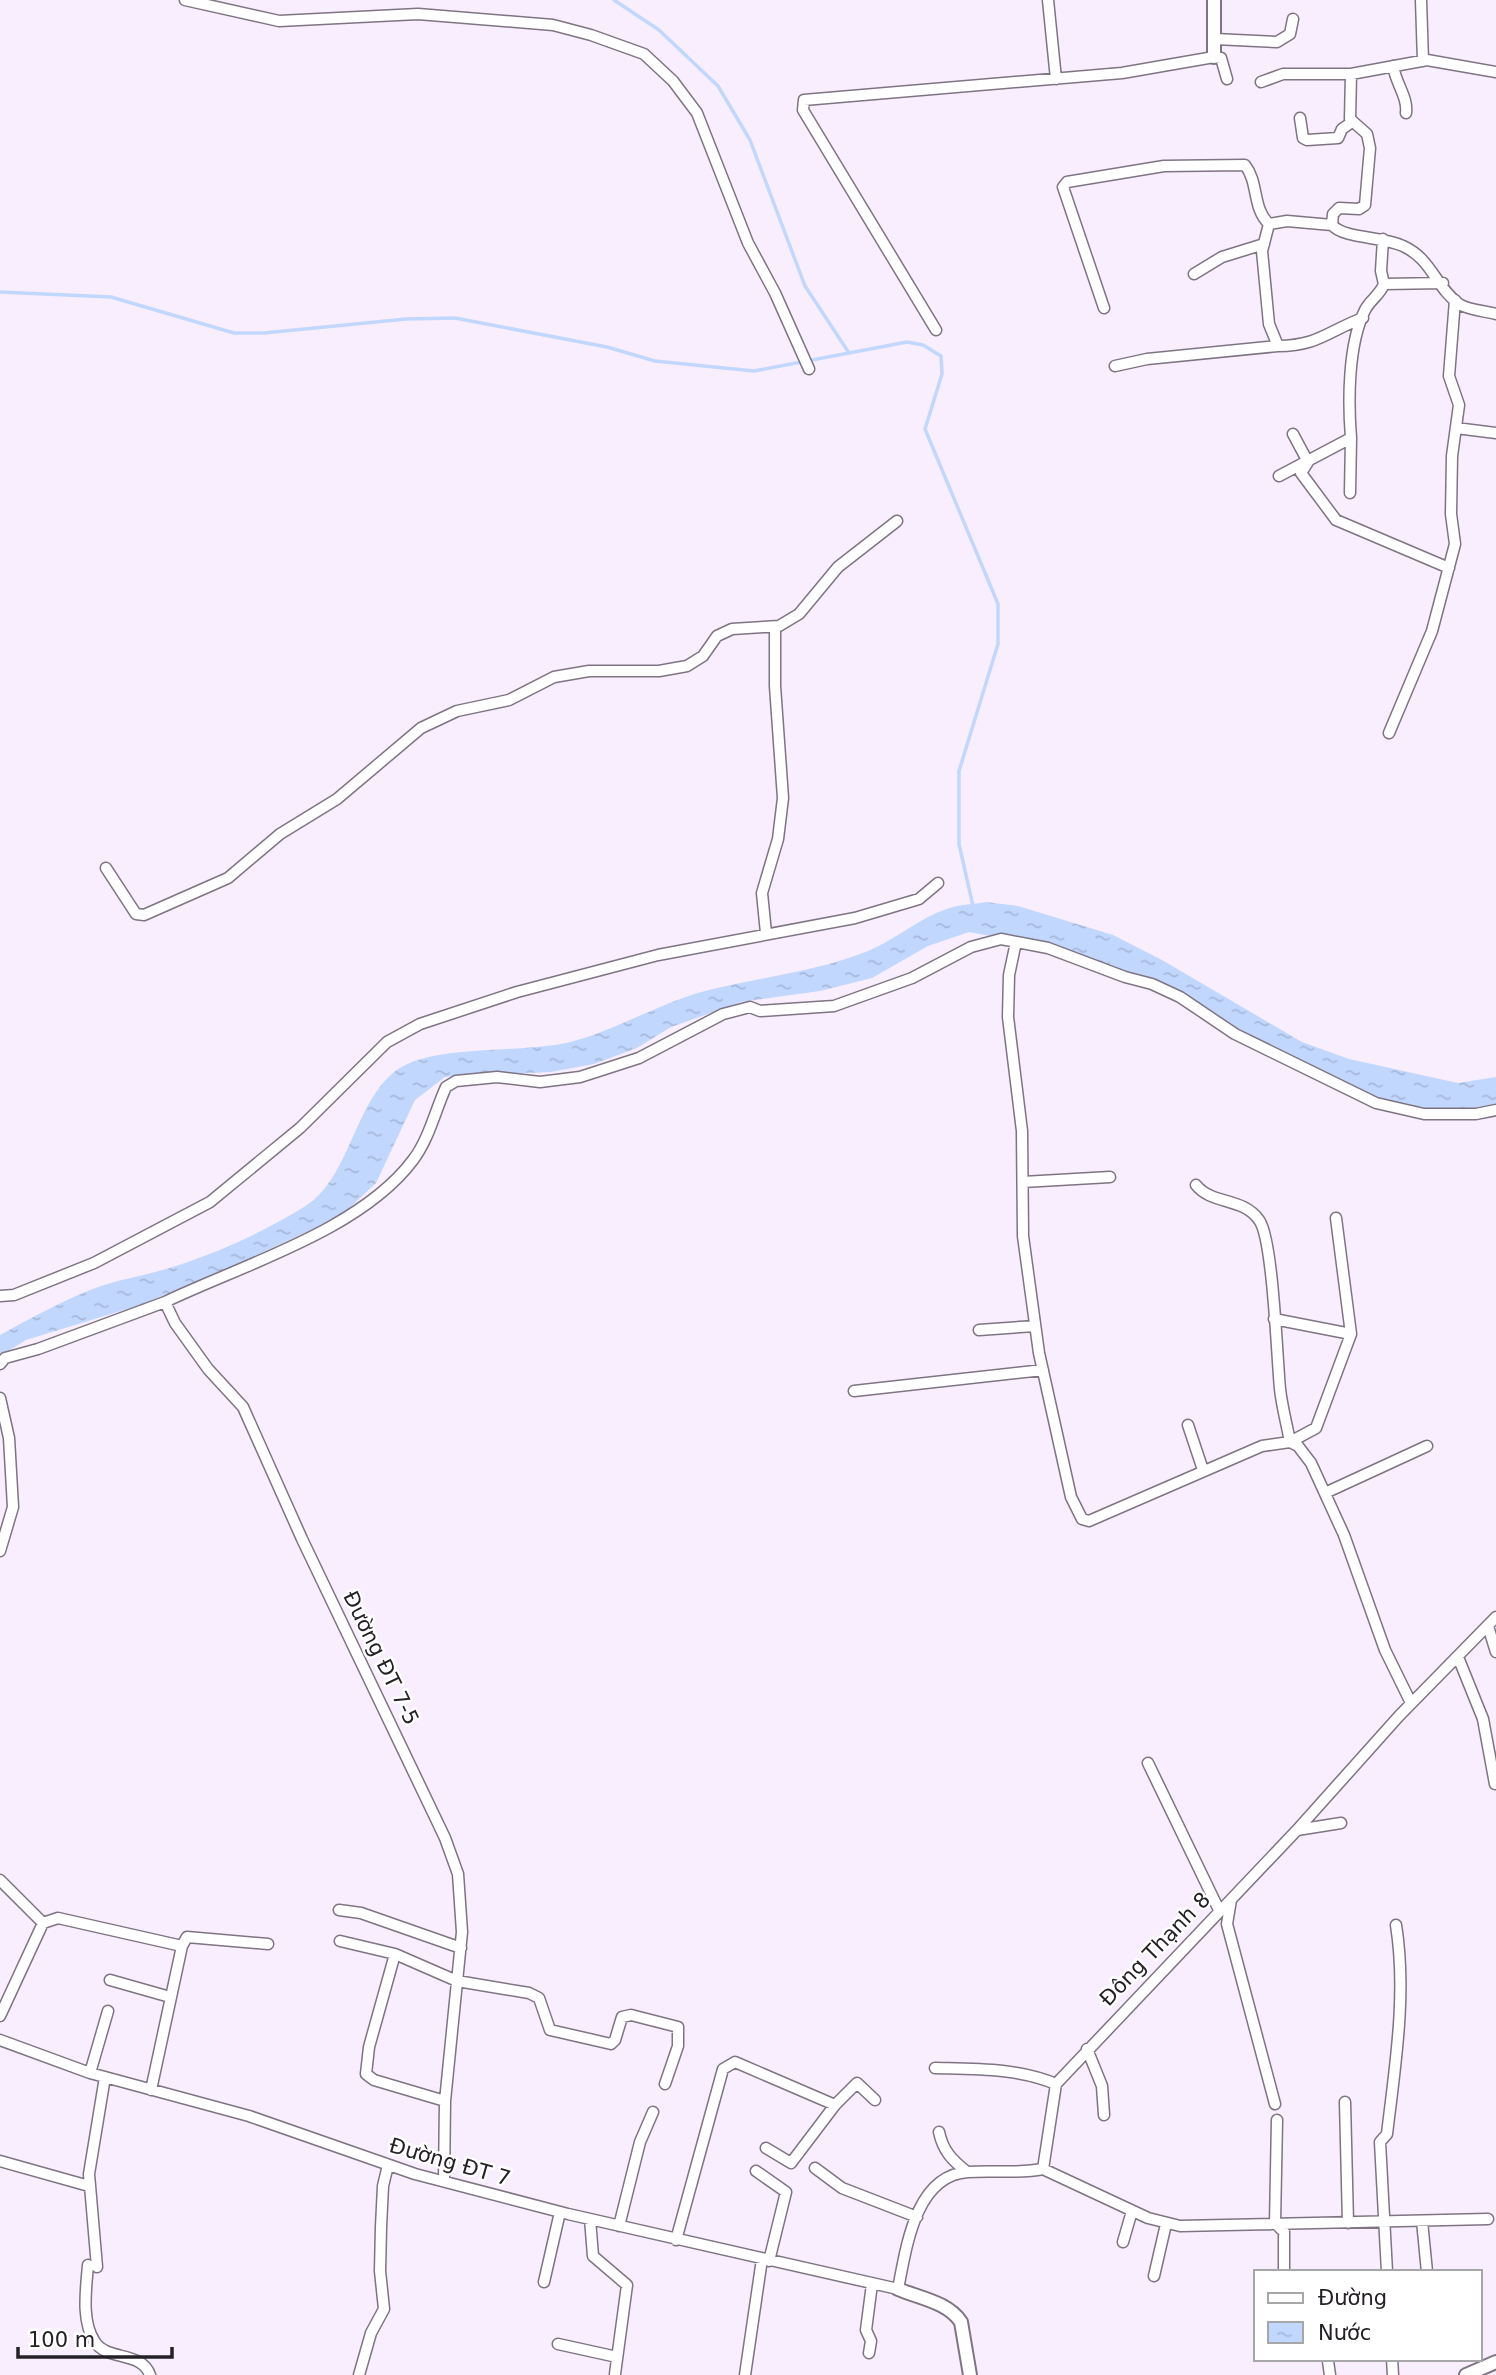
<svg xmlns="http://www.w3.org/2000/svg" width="1496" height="2375" font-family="'DejaVu Sans',sans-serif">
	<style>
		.water { fill: url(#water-ripples) }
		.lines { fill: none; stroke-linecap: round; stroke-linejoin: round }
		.stream { stroke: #c2d7fe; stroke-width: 3.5 }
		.minor-casing { stroke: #7e7482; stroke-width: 13 }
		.tertiary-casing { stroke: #7e7482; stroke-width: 16 }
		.minor { stroke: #fff; stroke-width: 10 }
		.tertiary { stroke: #fff; stroke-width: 12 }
		.labels { text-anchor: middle; stroke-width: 5; stroke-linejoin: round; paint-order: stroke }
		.street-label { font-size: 21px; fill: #242026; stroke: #fff }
	</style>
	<defs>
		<pattern id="water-ripples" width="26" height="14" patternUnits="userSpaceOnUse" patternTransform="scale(1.75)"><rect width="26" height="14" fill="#c2d7fe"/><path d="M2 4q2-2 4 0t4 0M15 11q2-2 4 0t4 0" fill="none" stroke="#a7b8da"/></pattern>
	</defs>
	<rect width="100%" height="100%" fill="#f9eefe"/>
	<path class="water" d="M986,902L1018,906L1113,935L1162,960L1302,1042L1349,1059L1458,1083L1496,1077V1107L1452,1113L1393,1106L1268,1050L1144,984L1070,951L969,932L928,946L872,978L820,991L741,1002L671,1027L637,1048L594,1064L551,1072L445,1077L415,1100L376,1183L341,1216L209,1277L137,1306L26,1340L0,1356V1335C33,1317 65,1299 101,1286C118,1280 137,1277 155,1272C207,1258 258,1235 304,1207C349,1180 353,1107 393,1073C429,1042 525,1055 574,1041C618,1029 660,1003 705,991C759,977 816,972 868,951C897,939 923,915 953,907C964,904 976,904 986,902Z"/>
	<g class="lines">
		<path class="stream" d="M614,0L659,30L718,86L750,140L805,286L849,353
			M0,292L111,297L234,333H264L406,319L455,318L607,347L655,361L754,371L907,342L923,345L941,356L942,374L925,429L998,604V644L959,771V844L973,906"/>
		<defs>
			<path id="minor" d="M185,0L279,21L418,14L553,25L591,35L644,54L673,81L697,113L748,243L775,293L809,369
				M1048,0L1056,79
				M1421,0L1423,61
				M1215,39L1277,42L1290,34L1293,19
				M1393,66C1396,84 1408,97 1406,113
				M1351,74L1350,119L1367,134L1370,148L1365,205L1359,209L1339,208L1333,214L1332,225C1344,239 1382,236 1403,246C1432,259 1436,288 1459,304C1468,310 1485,311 1496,314
				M1261,82L1283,74H1351L1427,60L1496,72
				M1300,118L1303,138L1307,140L1338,138L1342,129L1352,122
				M1383,239L1381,271L1384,284L1443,283
				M1194,274L1222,257L1264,244
				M1104,308L1063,187L1067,182L1164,166L1245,165C1259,183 1252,208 1269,224L1287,221L1332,225
				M936,330L803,110L804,100L1122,73L1214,57L1221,58L1227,79
				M1278,346C1318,346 1328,331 1363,318
				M1115,366L1147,359L1278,346L1269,324L1262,251L1269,224
				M1456,428L1496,433
				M1293,434L1308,462L1301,473L1336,520L1449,568
				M1279,476L1351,438C1348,401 1348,344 1365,310C1370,300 1380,295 1384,284
				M1350,493L1351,438
				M1389,733L1432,631L1455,544L1451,514L1452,456L1459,405L1449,376L1455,300
				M106,868L136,914L144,915L228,878L280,834L337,799L421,728L457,711L509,700L554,677L589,671H659L687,666L703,656L717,636L732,629L779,626L799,614L838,567L897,521
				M766,933L762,893L778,839L783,798L775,686V627
				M1016,942L1009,975L1008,1017L1022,1131L1023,1236L1039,1353L1071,1497L1082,1519L1089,1521L1262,1446L1290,1442L1298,1446L1311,1463L1344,1535L1385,1650L1411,1703
				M1023,1182L1110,1177
				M1196,1185C1212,1205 1243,1197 1259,1220C1273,1238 1277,1359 1280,1389C1282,1407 1287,1425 1290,1442L1316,1428L1351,1334L1336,1218
				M0,1296L14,1295L94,1263L210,1202L300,1128L387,1042L420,1024L517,992L658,955L855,918L919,899L938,883
				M1274,1319L1351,1334
				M979,1330L1035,1326
				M0,1364L5,1358L38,1349L165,1302
				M854,1391L1043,1370
				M0,1398L9,1438L13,1507L0,1551
				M1188,1425L1203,1470
				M1325,1493L1427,1446
				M1488,1626L1496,1652
				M1458,1657L1483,1719L1495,1784
				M1148,1763L1219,1910
				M1297,1830L1341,1823
				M0,1880L43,1923
				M1231,1900L1227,1924L1275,2104
				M339,1910L361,1913L461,1948
				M340,1941L395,1954L457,1981L529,1993L539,1998L550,2030L611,2044L615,2040L622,2017L631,2015L678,2027V2046L665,2084
				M395,1954L369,2047L366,2074L374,2080L445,2101
				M110,1980L170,1997
				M0,2016L43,1923L58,1918L182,1946
				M0,2040L90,2073L249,2116L415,2174L568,2214L898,2289C906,2249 915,2175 968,2172C994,2170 1017,2174 1043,2169L1056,2084L1297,1830L1399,1716L1496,1617
				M1087,2049L1102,2086L1104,2115
				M935,2068C976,2069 1017,2068 1056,2084
				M90,2073L108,2011
				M151,2090L182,1946L187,1937L268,1944
				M1345,2102L1348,2223
				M1277,2120L1275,2223L1284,2232V2272
				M939,2132C943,2151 952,2160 967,2172
				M766,2148L791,2163L835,2105
				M0,2161L89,2186
				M815,2168L842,2188L917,2217
				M1043,2169L1148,2218L1180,2226L1488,2219
				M756,2171L786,2192L769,2261
				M444,2181L445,2101L462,1932L458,1874L445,1838L302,1539L243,1407L208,1369L175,1323L165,1302C242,1265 361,1230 413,1160C429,1139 435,1111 446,1087L456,1081L497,1077L540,1082L580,1077L639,1058L723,1014L750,1007L760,1011L834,1006L912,978L971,947L1001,939L1048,948L1125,977L1152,984L1180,997L1235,1034L1376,1103L1424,1114H1476L1496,1110
				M590,2219L593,2256L627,2285L615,2374
				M1422,2221L1427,2272
				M619,2226L640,2142L653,2112
				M676,2240L723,2069L735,2062L835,2105L857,2083L875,2100
				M1123,2242L1132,2211
				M88,2265C86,2289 81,2322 95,2342C107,2361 142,2351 150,2375
				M97,2267L89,2174L105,2077
				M1387,2272L1380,2142L1387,2134C1395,2066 1407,1994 1396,1925
				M1154,2276L1166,2224
				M544,2282L560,2212
				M558,2344L617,2357
				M869,2353L871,2341L866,2330L872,2284
				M1392,2359L1393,2375
				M1328,2361L1330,2375
				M359,2375L371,2333L384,2309L380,2271L381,2227L383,2186L388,2165
				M745,2375L762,2259"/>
			<path id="tertiary" d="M1214,57V0
				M898,2289C919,2298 948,2302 961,2322L970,2375
				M1466,2375L1496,2362"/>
		</defs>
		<use href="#minor" class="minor-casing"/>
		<use href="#tertiary" class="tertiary-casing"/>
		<use href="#minor" class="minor"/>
		<use href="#tertiary" class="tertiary"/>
	</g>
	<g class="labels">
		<g class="street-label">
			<text transform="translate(381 1658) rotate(64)" y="7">Đường ĐT 7-5</text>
			<text transform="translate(1155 1949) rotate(-46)" y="7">Đông Thạnh 8</text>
			<text transform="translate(450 2162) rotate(16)" y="7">Đường ĐT 7</text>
		</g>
	</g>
	<rect x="1254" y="2270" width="228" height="91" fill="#ffffff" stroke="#a7a6a8" stroke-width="2"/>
	<rect x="1268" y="2293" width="35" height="10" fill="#ffffff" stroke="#a7a6a8" stroke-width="2"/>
	<text x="1318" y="2305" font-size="21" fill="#242026">Đường</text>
	<rect x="1268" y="2322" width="35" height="21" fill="url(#water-ripples)" stroke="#a7a6a8" stroke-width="2"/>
	<text x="1318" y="2340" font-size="21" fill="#242026">Nước</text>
	<path d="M18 2347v10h154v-10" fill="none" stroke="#242026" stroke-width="3.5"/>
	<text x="28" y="2347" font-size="21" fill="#242026" stroke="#ffffff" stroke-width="5" paint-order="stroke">100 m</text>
</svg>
